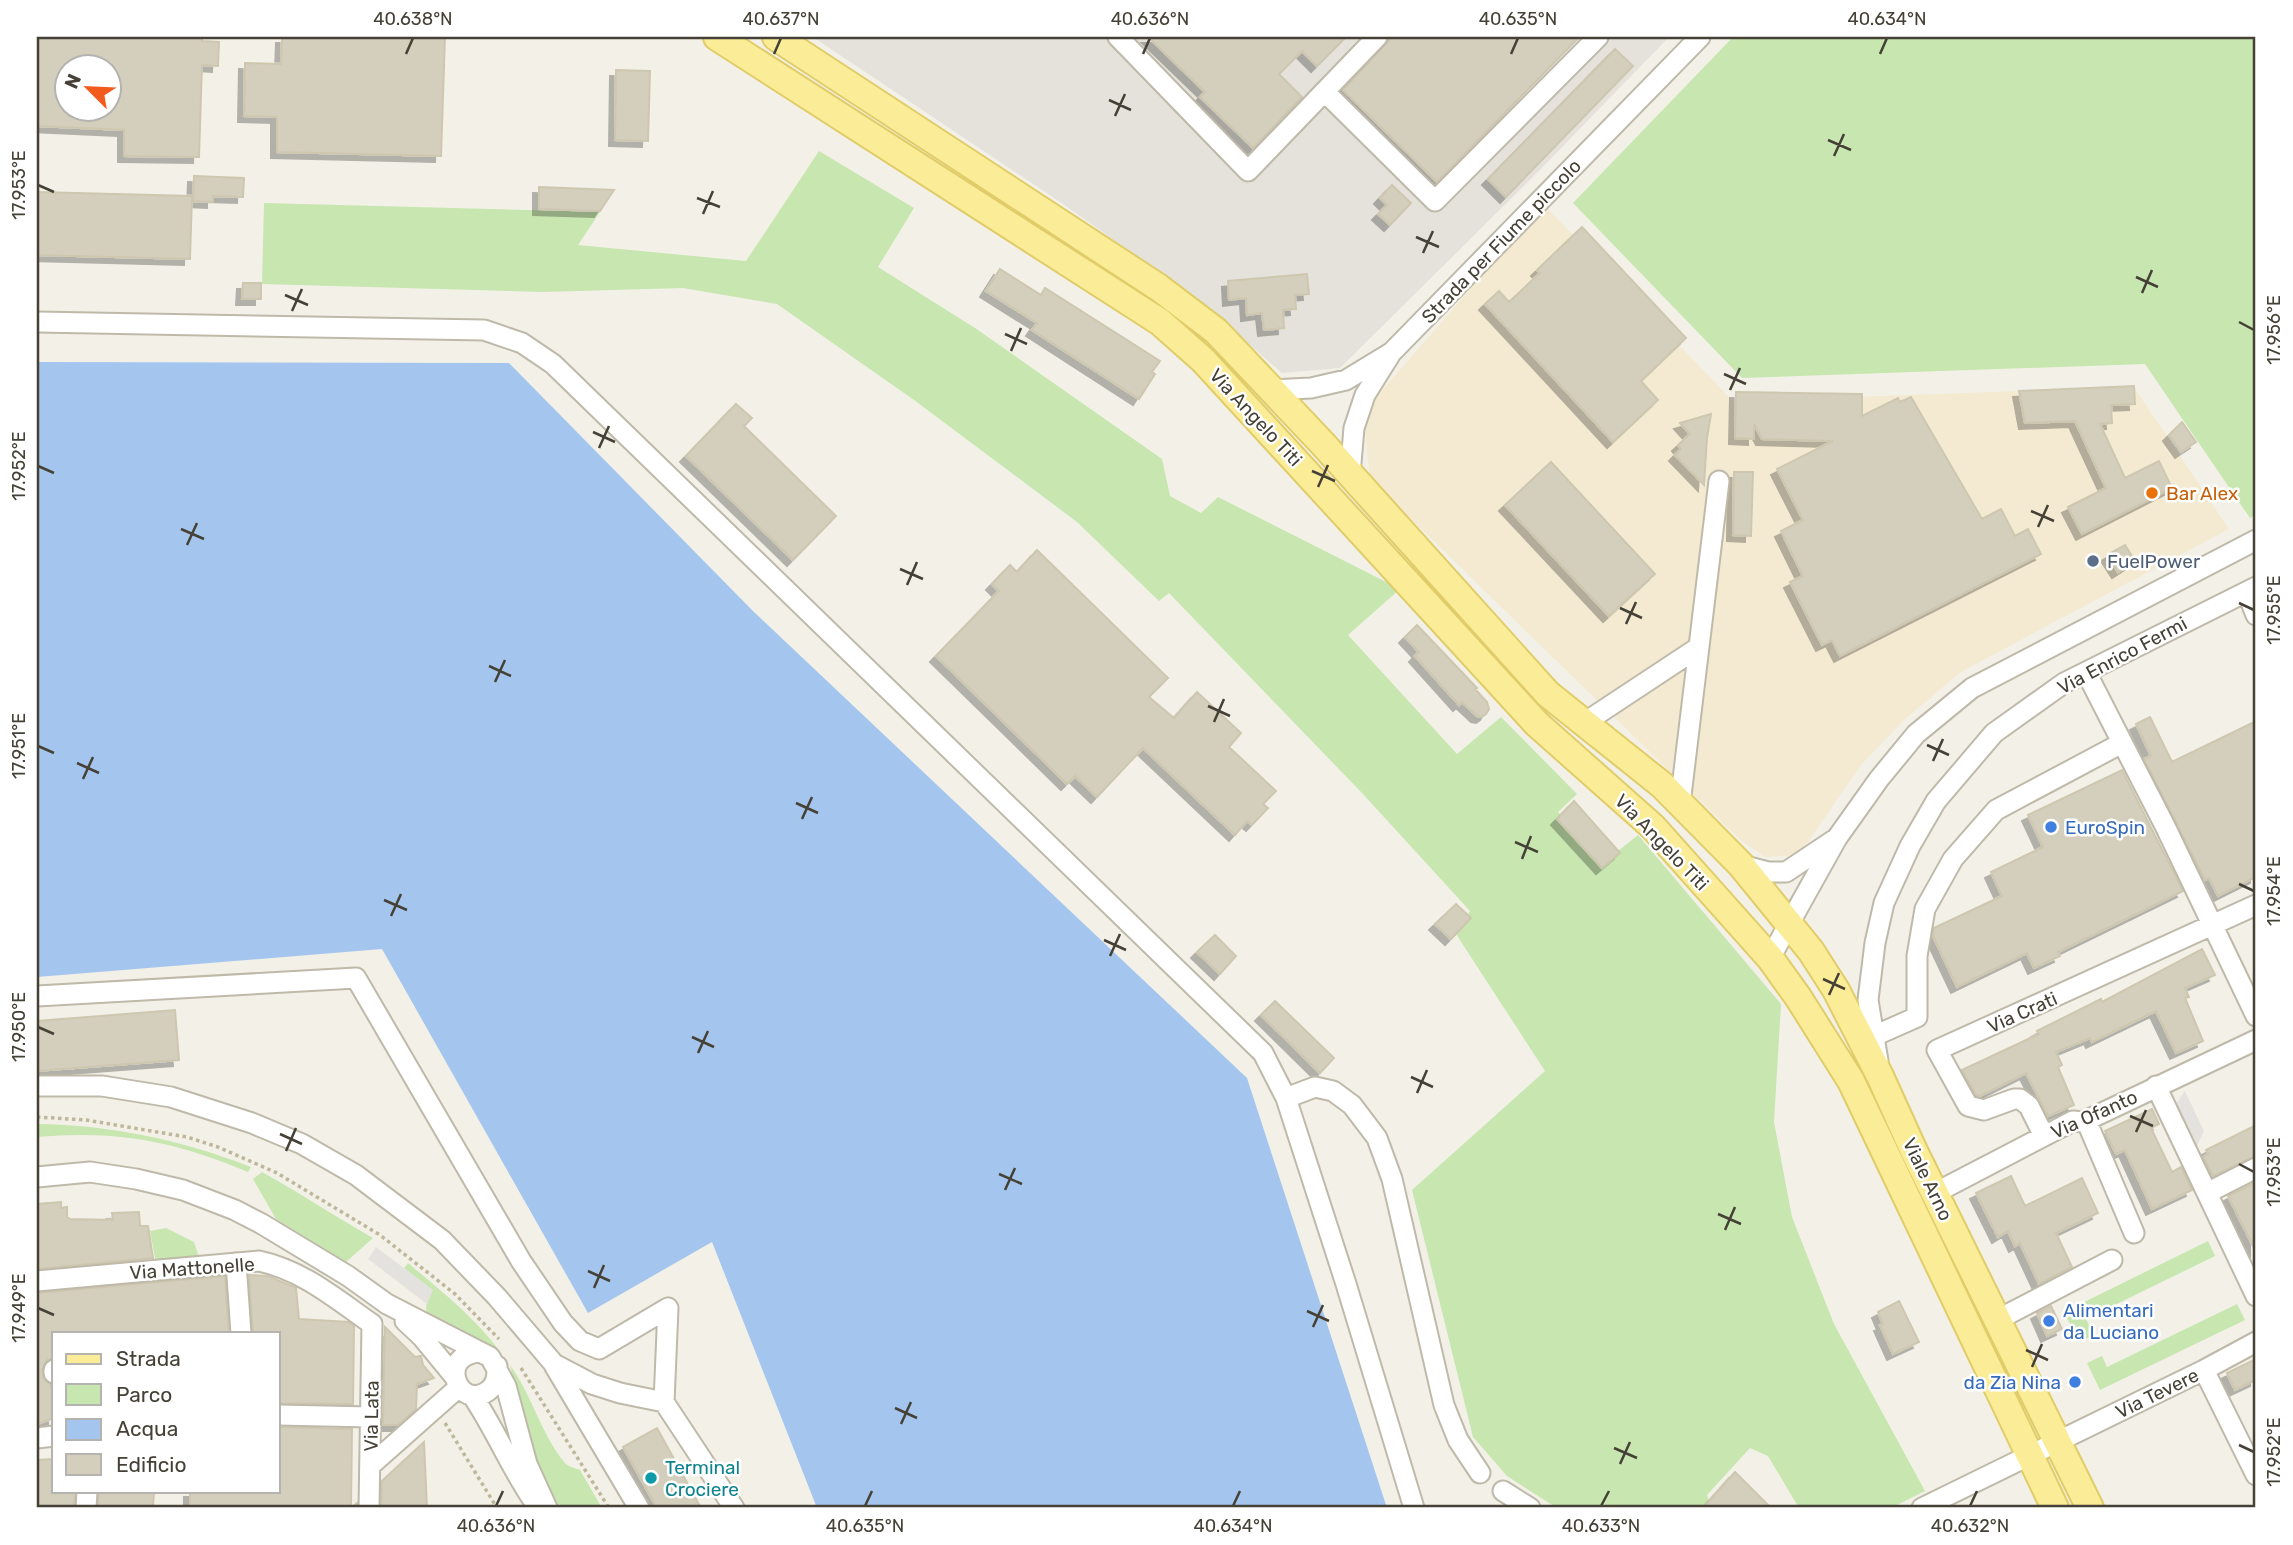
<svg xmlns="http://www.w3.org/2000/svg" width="2293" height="1545" font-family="Rubik,sans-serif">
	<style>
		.commercial { fill: #f4ead2 }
		.industrial { fill: #e5e2db }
		.green { fill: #c7e6b0 }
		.parking { fill: #e4e2de }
		.water { fill: #a4c6ee }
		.building { fill: #d4cebc; stroke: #cec7b0; stroke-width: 2; fill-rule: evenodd; filter: url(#shadow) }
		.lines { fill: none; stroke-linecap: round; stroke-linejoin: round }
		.minor-casing { stroke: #beb9a9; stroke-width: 23 }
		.major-casing { stroke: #e0cc68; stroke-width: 30 }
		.path { stroke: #bfb79b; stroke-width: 3.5; stroke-dasharray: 3.5 3.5; stroke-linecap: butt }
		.minor { stroke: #fff; stroke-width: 19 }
		.major { stroke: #fbec97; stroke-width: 26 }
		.ticks { fill: none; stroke: #454136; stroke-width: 2.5 }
		.food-dot { fill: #e8710a; stroke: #fff; stroke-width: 2.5 }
		.service-dot { fill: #5c6f8a; stroke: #fff; stroke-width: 2.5 }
		.shop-dot { fill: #3f7fe0; stroke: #fff; stroke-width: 2.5 }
		.culture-dot { fill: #0f9aa8; stroke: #fff; stroke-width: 2.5 }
		.labels { text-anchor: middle; stroke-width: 5; stroke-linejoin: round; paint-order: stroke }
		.street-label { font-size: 19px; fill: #454136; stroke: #fff }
		.food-label { font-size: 19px; fill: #c56008; stroke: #fff; text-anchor: start }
		.service-label { font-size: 19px; fill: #4e5e75; stroke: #fff; text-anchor: start }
		.shop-label { font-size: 19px; fill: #366cbe; stroke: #fff; text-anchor: start }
		.culture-label { font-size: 19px; fill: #0d838f; stroke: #fff; text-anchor: start }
		.neatline { fill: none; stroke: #454136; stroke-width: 2.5 }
		.ticks-label { font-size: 18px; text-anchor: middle; fill: #454136 }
	</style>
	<defs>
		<filter id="shadow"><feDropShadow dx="-6" dy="6" stdDeviation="0" flood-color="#0004"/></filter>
	</defs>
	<rect width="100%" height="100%" fill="#f3f1e7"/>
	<path class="commercial" d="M1544,205L1733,401L2134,387L2229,529L1961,672L1904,720L1861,765L1804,848L1788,856L1765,857L1740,840L1370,479L1365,433L1375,398Z"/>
	<path class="industrial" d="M813,37H1669L1538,172L1340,368L1282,373L1198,300L1066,206Z"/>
	<path class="green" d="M1733,37H2256V515L2250,518L2145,364L1742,378L1573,203Z
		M819,151L914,208L878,267L975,328L1162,459L1170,496L1201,513L1218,497L1400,589L1348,635L1457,754L1501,717L1577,794L1558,812L1603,863L1638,835L1781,1004L1774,1122L1792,1217L1834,1324L1925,1491L1891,1508H1799L1768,1456L1750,1448L1707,1495L1711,1508H1557L1507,1476L1473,1437L1412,1190L1545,1071L1456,934L1470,911L1362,793L1169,593L1159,601L1077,522L914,400L777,304L683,288L543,292L262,284L264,203L600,212L578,245L746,261Z
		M37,1124C111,1125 182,1140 251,1167L248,1172C174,1141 117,1130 37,1137Z
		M262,1172C300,1193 336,1217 373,1238L346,1262L276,1219L253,1179Z
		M166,1228L194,1242L199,1257L156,1263L150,1231Z
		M2208,1241L2215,1256L2086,1319L2094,1335L2079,1342L2064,1312Z
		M408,1263C441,1291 476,1318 501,1353L486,1342L427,1316L426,1306L432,1290L404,1268Z
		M2237,1304L2245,1320L2100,1390L2087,1363L2102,1356L2107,1367Z
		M510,1365C532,1395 541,1434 565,1463C569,1467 575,1468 580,1470L602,1508H557L535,1462Z"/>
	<path class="parking" d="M2185,1091L2204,1131L2197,1146L2175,1105Z
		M376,1247L433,1290L427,1304L368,1259Z"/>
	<path class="water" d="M37,362L509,363L753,611L1247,1078L1387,1508H817L712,1242L588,1313L382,949L37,977Z"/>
	<path class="building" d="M37,37H202V41L219,42L218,66L202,65L199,157L124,156V130L37,126ZM66,66H108V108H66Z
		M282,37H445L441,156L277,152V117L244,116L245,63L281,64Z
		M1148,37H1346L1317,66L1302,51L1279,74L1302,97L1253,148L1200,97L1205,92Z
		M1392,37H1579L1437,182L1343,90Z
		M1615,49L1633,66L1506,197L1488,179Z
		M616,70L650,71L648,141L615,140Z
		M194,176L244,178L243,197L213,196V202L193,201Z
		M1392,185L1411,203L1390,225L1378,214L1387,205L1380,198Z
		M539,187L614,190L600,211L539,209Z
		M37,192L192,196L190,259L37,255Z
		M1582,227L1686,338L1641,381L1658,400L1613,442L1485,304L1499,291L1509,302L1540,273L1537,270Z
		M1000,269L1041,295L1045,288L1160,361L1152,372L1155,374L1139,399L1032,330L1037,323L986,291Z
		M1307,274L1309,294L1295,295L1296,309L1283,310L1284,328L1264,330L1262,313L1247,315L1246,298L1229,300L1228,281Z
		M243,283H261V299H242Z
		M2134,386L2135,404L2111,405L2112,423L2100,424L2125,478L2159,461L2172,488L2082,534L2068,507L2106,488L2075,421L2025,423L2019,391Z
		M1736,392L1862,394V416L1898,398L1900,402L1911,397L1982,519L2001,509L2015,536L2028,529L2041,554L1840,656L1832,640L1822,645L1790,582L1803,576L1781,531L1803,520L1777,469L1833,441L1762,439L1754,424V439L1735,438Z
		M736,404L752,418L744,426L836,516L793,560L686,456Z
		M1711,414L1707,438L1704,485L1675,455L1681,449L1678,445L1690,434L1680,423Z
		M2182,422L2196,442L2181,452L2169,435Z
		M1551,462L1655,574L1609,616L1505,505Z
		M1734,472H1753L1751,536L1733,535Z
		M2125,545L2135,561L2118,572L2107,555Z
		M1037,550L1168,678L1149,697L1174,718L1197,692L1241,733L1229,747L1276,791L1263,804L1268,808L1252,825L1247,821L1235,835L1143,748L1097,797L1075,776L1067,784L936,656L999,591L992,584L1010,565L1017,572Z
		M1417,625L1477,688L1475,689L1487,702L1489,709L1486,714L1482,717L1477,716L1462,702L1459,705L1415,656L1419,652L1405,637Z
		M2150,717L2172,762L2256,721V877L2218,896L2209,878L2205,880L2144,759L2151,756L2136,724Z
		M2122,770L2183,891L2058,952L2060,956L2034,968L2027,953L1957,987L1933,936L1934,928L2002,896L1991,872L2043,847L2028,815Z
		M1574,801L1620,853L1602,868L1557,819Z
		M1456,904L1471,918L1451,939L1435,924Z
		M1215,935L1236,956L1220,974L1197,952Z
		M2202,949L2215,975L2185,988L2189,997L2185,998L2203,1041L2176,1053L2156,1011L2092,1042L2090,1038L2056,1052L2062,1065L2058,1067L2074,1105L2048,1116L2026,1073L1980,1096L1976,1095L1962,1070L2039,1034L2037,1031L2101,999L2102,1002Z
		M1275,1001L1334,1058L1320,1073L1261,1015Z
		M175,1010L179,1060L37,1071V1021Z
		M2152,1109L2159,1124L2151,1128L2172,1172L2181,1167L2192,1190L2152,1209L2125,1150L2116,1154L2105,1131Z
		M2256,1125V1156L2213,1176L2203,1157L2208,1154L2206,1150Z
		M2011,1176L2025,1206L2082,1178L2098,1213L2056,1233L2072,1267L2039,1284L2020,1243L2015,1246L2008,1231L1998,1237L1976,1193Z
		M2256,1182V1252L2228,1196Z
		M61,1202V1208L67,1207V1217L70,1219L113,1220L112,1213L139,1212L140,1226H148L153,1258L37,1269V1204Z
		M249,1275L268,1276L296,1288L299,1319L349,1322L354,1326L353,1404L278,1403V1333H253Z
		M225,1276L229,1333H54V1358L47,1360L42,1370L43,1378L50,1384L54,1396V1418L37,1424V1293Z
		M1899,1301L1919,1342L1893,1354L1880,1325L1883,1324L1878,1312Z
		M2051,1306L2062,1329L2047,1336L2037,1313Z
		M385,1327L415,1357L421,1356L423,1365L434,1378L417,1384L416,1409L398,1425H383Z
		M2256,1359V1380L2235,1390L2227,1373Z
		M278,1427L352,1429L351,1508L357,1503V1508H190V1491H278Z
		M657,1428L701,1508H657L623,1447Z
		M424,1442L427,1508H381L382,1481Z
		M54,1459V1491H75L74,1508H37V1460Z
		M1735,1472L1771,1508H1703Z
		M99,1491H154L153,1508H98Z"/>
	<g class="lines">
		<defs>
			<path id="minor" d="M1118,37L1248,171L1377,37
				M1325,92L1435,201L1598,37
				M37,322L484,330L522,343L553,364L1263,1053L1286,1098L1346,1284L1414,1508
				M1271,390L1311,388L1346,380L1392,352L1700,37
				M1350,475L1354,428L1365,395L1390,355
				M2247,592L2256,615
				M2086,672L2165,826L2256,1016
				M1584,723L1699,647
				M1680,804L1719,481
				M1741,865L1768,872H1786L1834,840
				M1770,958L1837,838L1879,779L1916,734L1972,688L2256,540
				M37,996L356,978L521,1261L563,1323L580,1341L599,1349L668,1308
				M1874,1036L1917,1017V956L1925,909L1953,859L1996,810L2122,743
				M1878,1061L1868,1000L1875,943L1884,903L1910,846L1936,801L1994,733L2064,683L2256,587
				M37,1086H102L171,1097L252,1123L302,1144L356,1175L442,1240L497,1297L554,1364L592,1384L620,1393L664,1402
				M2156,1086L2256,1296
				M1286,1098L1315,1087L1333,1091L1352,1105L1377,1138L1392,1179L1444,1405L1458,1440L1480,1473
				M2086,1120L2134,1233
				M2044,1136L2029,1106L2020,1099H2014L1984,1110L1968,1106L1937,1050L2256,905
				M37,1177L90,1172L136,1179L183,1190L235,1210L262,1224L348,1276L387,1304L490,1357L506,1386L527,1464L547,1508
				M1935,1193L2073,1121L2083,1122L2256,1040
				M2207,1193L2256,1168
				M236,1263L241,1333
				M37,1281L259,1261C302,1270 336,1299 372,1324L369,1508
				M668,1308L664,1402L734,1508
				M1997,1320L2112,1260
				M405,1321L422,1337L454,1376
				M480,1352C435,1355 459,1412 488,1391C497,1384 497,1376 497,1366
				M554,1365L639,1508
				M54,1370V1373
				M2204,1370L2256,1475
				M472,1395C495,1429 510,1466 533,1500
				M278,1415L371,1417
				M37,1438L54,1436
				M371,1465L459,1387
				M1503,1491L1530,1508
				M86,1508L87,1491
				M1922,1508L2204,1370L2256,1342"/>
			<path id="major" d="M717,37L1160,322L1203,360L1537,724L1653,827L1770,958L1798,997L1851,1081L2055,1508
				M776,37L1158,287L1216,331L1323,444L1548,694L1662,785L1741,865L1811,951L1836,990L1880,1076L1913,1149L2090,1508"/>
		</defs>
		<use href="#minor" class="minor-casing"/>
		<use href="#major" class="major-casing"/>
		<path class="path" d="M37,1117L86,1120L187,1137L218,1147L277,1173L380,1235L455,1294L499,1339
			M521,1368L609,1508
			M445,1423L497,1508"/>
		<use href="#minor" class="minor"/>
		<use href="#major" class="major"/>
	</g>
	<path class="ticks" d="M406,54L413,38M774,54L781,38M1143,54L1150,38M1511,54L1518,38M1880,54L1887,38M1109,100L1131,110M1115,116L1125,94M1828,140L1851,150M1834,156L1844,134M38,185L54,192M697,198L720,207M703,214L713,191M1416,237L1439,247M1423,253L1433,231M2136,277L2158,287M2142,293L2152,270M285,295L308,305M292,311L302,289M2239,322L2254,330M1005,334L1027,344M1011,351L1021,328M1724,374L1746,384M1730,390L1740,368M593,432L615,442M599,448L609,426M38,466L54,473M1312,471L1335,481M1318,487L1328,465M2031,511L2054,521M2038,527L2048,505M181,529L204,539M187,545L197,523M900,569L923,579M907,585L917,562M2239,603L2254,610M1620,608L1642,618M1626,624L1636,602M489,666L511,676M495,682L505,660M1208,706L1230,716M1214,722L1224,699M1927,745L1949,755M38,746L54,753M1933,761L1943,739M77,763L99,773M83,779L93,757M796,803L818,813M802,819L812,797M1515,842L1538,852M1522,859L1531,836M2239,884L2254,891M384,900L407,910M391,916L401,894M1104,940L1126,950M1110,956L1120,934M1823,979L1845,989M1829,995L1839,973M38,1027L54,1034M692,1037L714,1047M698,1053L708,1031M1411,1077L1433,1087M1417,1093L1427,1070M2130,1116L2153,1126M2136,1132L2146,1110M280,1134L302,1144M286,1151L296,1128M2239,1164L2254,1172M999,1174L1022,1184M1005,1190L1015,1168M1718,1214L1741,1224M1725,1230L1735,1207M588,1271L610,1281M594,1288L604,1265M38,1308L54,1315M1307,1311L1329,1321M1313,1327L1323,1305M2026,1350L2048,1360M2032,1367L2042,1344M895,1408L917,1418M901,1424L911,1402M2239,1445L2254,1452M1614,1448L1637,1458M1620,1464L1630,1442M496,1506L503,1491M865,1506L872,1491M1233,1506L1240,1491M1601,1506L1609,1491M1970,1506L1977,1491"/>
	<circle class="food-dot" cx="2152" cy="493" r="7"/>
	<circle class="service-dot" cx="2093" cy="561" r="7"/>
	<g class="shop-dot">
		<circle cx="2051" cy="827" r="7"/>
		<circle cx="2049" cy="1321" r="7"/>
		<circle cx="2075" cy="1382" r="7"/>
	</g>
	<circle class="culture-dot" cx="651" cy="1478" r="7"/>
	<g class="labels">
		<g class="street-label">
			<text transform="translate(1501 241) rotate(-46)" y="7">Strada per Fiume piccolo</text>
			<text transform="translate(1256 417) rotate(47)" y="7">Via Angelo Titi</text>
			<text transform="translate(2122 655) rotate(-28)" y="7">Via Enrico Fermi</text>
			<text transform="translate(1662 842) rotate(46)" y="7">Via Angelo Titi</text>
			<text transform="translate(2022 1012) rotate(-24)" y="7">Via Crati</text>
			<text transform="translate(2094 1114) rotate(-24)" y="7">Via Ofanto</text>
			<text transform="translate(1928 1179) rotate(64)" y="7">Viale Arno</text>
			<text transform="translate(192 1268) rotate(-4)" y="7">Via Mattonelle</text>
			<text transform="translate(2157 1393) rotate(-26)" y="7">Via Tevere</text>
			<text transform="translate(371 1416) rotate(-89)" y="7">Via Lata</text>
		</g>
		<g class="food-label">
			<text x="2166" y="500">Bar Alex</text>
		</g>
		<g class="service-label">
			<text x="2107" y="568">FuelPower</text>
		</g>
		<g class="shop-label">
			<text x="2065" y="834">EuroSpin</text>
			<text x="2063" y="1317">Alimentari<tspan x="2063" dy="22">da Luciano</tspan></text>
			<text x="2061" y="1389" text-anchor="end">da Zia Nina</text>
		</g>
		<g class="culture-label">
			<text x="665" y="1474">Terminal<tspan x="665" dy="22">Crociere</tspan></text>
		</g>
	</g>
	<rect width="2293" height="1545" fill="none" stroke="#ffffff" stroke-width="77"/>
	<rect x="52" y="1332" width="228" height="161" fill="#ffffff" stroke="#b5b3af" stroke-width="2"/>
	<rect x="66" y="1354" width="35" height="10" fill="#fbec97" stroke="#b5b3af" stroke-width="2"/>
	<text x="116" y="1366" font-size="21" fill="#454136">Strada</text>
	<rect x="66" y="1384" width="35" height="21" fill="#c7e6b0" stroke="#b5b3af" stroke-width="2"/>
	<text x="116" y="1402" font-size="21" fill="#454136">Parco</text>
	<rect x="66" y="1419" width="35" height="21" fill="#a4c6ee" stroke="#b5b3af" stroke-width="2"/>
	<text x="116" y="1436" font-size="21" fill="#454136">Acqua</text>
	<rect x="66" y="1454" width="35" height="21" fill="#d4cebc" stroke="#b5b3af" stroke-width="2"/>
	<text x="116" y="1472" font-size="21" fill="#454136">Edificio</text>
	<g transform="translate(88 88) rotate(294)"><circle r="33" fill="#ffffff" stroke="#b5b3af" stroke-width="2"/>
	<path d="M0-5L12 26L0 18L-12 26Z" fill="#f35a1d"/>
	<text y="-10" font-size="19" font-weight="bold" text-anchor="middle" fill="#454136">N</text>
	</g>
	<rect x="38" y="38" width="2216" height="1468" class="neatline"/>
	<g class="ticks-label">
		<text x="413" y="25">40.638°N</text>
		<text x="781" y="25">40.637°N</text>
		<text x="1150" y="25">40.636°N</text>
		<text x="1518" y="25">40.635°N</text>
		<text x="1887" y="25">40.634°N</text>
		<text transform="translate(19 185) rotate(-90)" y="6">17.953°E</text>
		<text transform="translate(2274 330) rotate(-90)" y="6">17.956°E</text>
		<text transform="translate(19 466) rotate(-90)" y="6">17.952°E</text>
		<text transform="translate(2274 610) rotate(-90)" y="6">17.955°E</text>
		<text transform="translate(19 746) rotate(-90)" y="6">17.951°E</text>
		<text transform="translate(2274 891) rotate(-90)" y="6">17.954°E</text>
		<text transform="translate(19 1027) rotate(-90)" y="6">17.950°E</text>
		<text transform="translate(2274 1172) rotate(-90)" y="6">17.953°E</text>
		<text transform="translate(19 1308) rotate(-90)" y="6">17.949°E</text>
		<text transform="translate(2274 1452) rotate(-90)" y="6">17.952°E</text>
		<text x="496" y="1532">40.636°N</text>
		<text x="865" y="1532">40.635°N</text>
		<text x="1233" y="1532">40.634°N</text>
		<text x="1601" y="1532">40.633°N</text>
		<text x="1970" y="1532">40.632°N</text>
	</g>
</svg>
